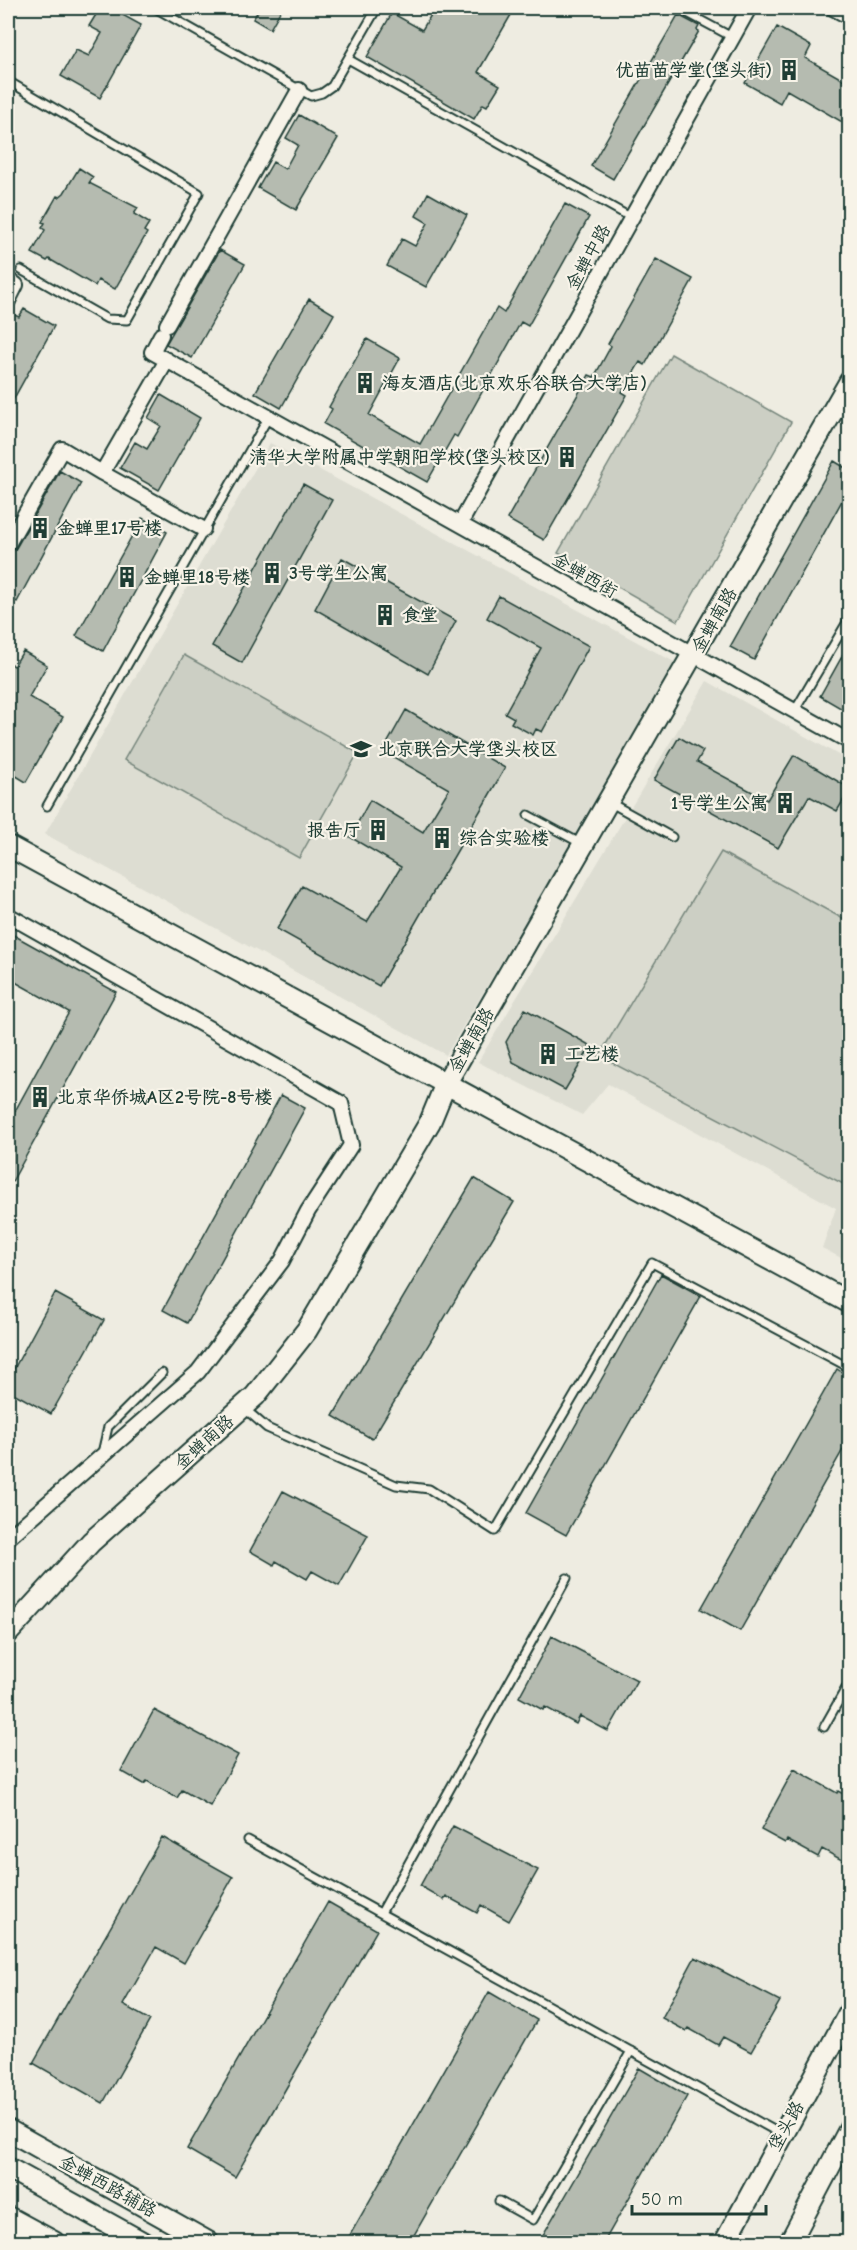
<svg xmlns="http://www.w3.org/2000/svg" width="857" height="2250" font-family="'Comic Neue','LXGW WenKai TC',sans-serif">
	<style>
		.built { fill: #ddddd2 }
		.green { fill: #cccfc4; stroke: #76867c; stroke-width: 1.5 }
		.building { fill: #b5bbb0; stroke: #1f3d34; stroke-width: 1.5 }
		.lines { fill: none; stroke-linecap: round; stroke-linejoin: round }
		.lane-casing { stroke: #1f3d34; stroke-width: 11 }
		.street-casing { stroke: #1f3d34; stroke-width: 18 }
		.secondary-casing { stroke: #1f3d34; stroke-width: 24 }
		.lane { stroke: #f7f3e8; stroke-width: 7 }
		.street { stroke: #f7f3e8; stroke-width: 14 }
		.secondary { stroke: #f7f3e8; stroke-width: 20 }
		.labels { text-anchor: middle; stroke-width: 4.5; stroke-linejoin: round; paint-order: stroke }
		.poi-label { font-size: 18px; font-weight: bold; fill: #1f3d34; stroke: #f7f3e8; text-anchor: start }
		.street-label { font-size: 18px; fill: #1f3d34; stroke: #f7f3e8 }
	</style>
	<rect width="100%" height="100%" fill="#eeece1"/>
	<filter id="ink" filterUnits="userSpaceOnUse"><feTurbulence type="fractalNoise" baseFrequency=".0167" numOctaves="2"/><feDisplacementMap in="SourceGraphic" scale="12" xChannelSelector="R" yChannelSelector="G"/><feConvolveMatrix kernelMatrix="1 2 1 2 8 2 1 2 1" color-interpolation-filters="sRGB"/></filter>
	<g filter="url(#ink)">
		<path class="built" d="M270,443L678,664L446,1055L45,834Z
			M707,681L849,761V1262L822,1248L836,1208L608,1084L582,1115L478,1062Z"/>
		<path class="green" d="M671,354L791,422L678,621L558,553Z
			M184,655L358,753L299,858L124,760Z
			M721,852L849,922V1187L599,1056Z"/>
		<path class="building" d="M100,8H110L141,25L100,98L61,76L76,50L89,56L102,33L89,26Z
			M260,8H282L270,29L253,19Z
			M435,8H515L478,72L500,85L487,106L483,104L474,119L367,57L392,13L422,30Z
			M678,15L699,26L697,30L699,31L613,179L591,166Z
			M777,27L811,46L805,58L849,83V126L787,90L780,103L745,83Z
			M299,115L338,138L296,210L258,188L273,162L285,169L298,145L286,138Z
			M79,168L93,177L89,183L138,208L134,214L149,223L144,231L147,233L115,289L98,280L95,286L49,259L47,261L32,253L45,230L42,228L45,223L42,222L57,196L59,197L64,193Z
			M428,193L467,215L426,287L387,266L402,239L415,246L428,223L416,216Z
			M565,204L589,217L528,326L521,322L457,437L454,435L427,482L324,424L332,409L329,407L367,339L400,358L369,415L420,444L497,308L504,313Z
			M220,250L245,264L192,358L166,344Z
			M656,259L693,279L645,365L640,362L622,392L627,395L544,540L507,519L589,375L594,377L611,346L608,344Z
			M309,299L334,314L281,408L255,393Z
			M24,309L54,326L8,409V323L12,314L19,317Z
			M161,395L200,418L159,490L120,468L135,442L147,449L161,426L148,418Z
			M834,461L849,470V488L754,660L730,647Z
			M60,471L81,483L17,602L8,596V554L16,548Z
			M303,484L332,500L242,663L212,646Z
			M142,518L167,532L103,651L76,636Z
			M342,558L456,621L428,674L315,609Z
			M499,596L589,646L542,732L536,729L533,735L511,723L514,718L505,713L541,648L487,618Z
			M849,644V700L844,710L820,696Z
			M23,651L47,665L29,697L63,717L26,782L8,771V662L14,666Z
			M406,710L505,768L379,986L277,929L302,886L367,922L401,867L350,837L370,800L423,832L449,789L383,751Z
			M679,737L703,751L697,762L767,800L794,755L849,788V791L837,811L809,796L778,848L654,780Z
			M8,932L116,992L8,1189V1124L69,1012L8,978Z
			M525,1009L591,1046L565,1090L513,1062L506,1042Z
			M281,1095L305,1108L187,1323L163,1310Z
			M474,1178L514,1202L372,1439L333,1416Z
			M661,1274L701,1296L566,1535L526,1513Z
			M55,1293L104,1320L51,1414L8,1390V1380Z
			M837,1369L849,1377V1439L740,1631L701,1609Z
			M283,1491L368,1535L339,1586L312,1571L307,1579L276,1561L274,1565L250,1551Z
			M552,1636L637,1680L608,1731L580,1716L576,1724L545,1707L543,1710L519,1697Z
			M154,1710L238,1755L210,1806L182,1790L177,1798L147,1781L144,1784L121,1771Z
			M794,1769L837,1793L838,1791L849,1797V1864L822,1849L818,1857L787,1840L785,1843L761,1830Z
			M453,1826L538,1870L509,1921L481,1905L477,1913L446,1896L444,1900L420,1886Z
			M162,1837L233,1877L184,1963L156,1947L123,2005L150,2020L103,2103L33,2063Z
			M328,1902L377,1930L235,2177L187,2149Z
			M695,1957L780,2001L751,2052L723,2037L718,2045L688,2028L686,2031L662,2018Z
			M489,1992L537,2020L410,2242H346Z
			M639,2068L687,2096L604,2242H539Z"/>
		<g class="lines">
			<defs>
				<path id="lane" d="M155,8L311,96L322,93L332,86L377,8
					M678,8L732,37
					M348,59L630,217
					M8,81L199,193L127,320L107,319L21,270
					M794,712L850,617
					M609,802L672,837
					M47,806L268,418
					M528,815L582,844
					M244,1408L267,1428L396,1485L429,1489L495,1531L652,1263L850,1368
					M102,1453L108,1427L162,1373
					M824,1727L850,1681
					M248,1840L781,2134
					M381,1913L567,1578
					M499,2201L533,2220L631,2051"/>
				<path id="street" d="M833,8L850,17
					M8,280L16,285L8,301
					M167,325L299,90
					M161,335L152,352L850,742
					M167,360L102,473L203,529
					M460,524L749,8
					M8,544L62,449L102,473
					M8,915L341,1103L351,1145L308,1211L282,1261L198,1372L8,1538"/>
				<path id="secondary" d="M8,846L850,1303
					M8,1633L91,1542L255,1396L307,1330L430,1122L446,1083L850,381
					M8,2130L208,2242
					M8,2168L142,2242
					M8,2217L54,2242
					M725,2242L850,2011
					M790,2242L850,2128"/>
			</defs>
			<use href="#lane" class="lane-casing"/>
			<use href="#street" class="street-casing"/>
			<use href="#secondary" class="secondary-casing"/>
			<use href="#lane" class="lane"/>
			<use href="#street" class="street"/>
			<use href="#secondary" class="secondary"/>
		</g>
	</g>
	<defs>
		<symbol id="building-bare" viewBox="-9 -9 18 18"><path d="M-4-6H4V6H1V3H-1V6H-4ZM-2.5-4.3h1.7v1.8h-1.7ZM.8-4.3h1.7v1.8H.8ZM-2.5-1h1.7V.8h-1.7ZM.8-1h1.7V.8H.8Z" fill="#1f3d34" stroke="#f7f3e8" stroke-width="2.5" paint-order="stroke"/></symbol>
		<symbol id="university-bare" viewBox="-9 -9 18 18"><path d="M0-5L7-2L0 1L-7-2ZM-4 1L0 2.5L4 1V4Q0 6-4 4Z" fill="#1f3d34" stroke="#f7f3e8" stroke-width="2.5" paint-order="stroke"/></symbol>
	</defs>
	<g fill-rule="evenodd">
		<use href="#building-bare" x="774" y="55" width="30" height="30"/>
		<use href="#building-bare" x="350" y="368" width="30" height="30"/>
		<use href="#building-bare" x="552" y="442" width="30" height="30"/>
		<use href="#building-bare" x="25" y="513" width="30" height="30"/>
		<use href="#building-bare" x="257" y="558" width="30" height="30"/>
		<use href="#building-bare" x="112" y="562" width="30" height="30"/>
		<use href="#building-bare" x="370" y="600" width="30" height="30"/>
		<use href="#university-bare" x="346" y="734" width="30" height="30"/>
		<use href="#building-bare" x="770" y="788" width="30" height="30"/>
		<use href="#building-bare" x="363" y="815" width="30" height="30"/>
		<use href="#building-bare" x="427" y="823" width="30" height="30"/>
		<use href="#building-bare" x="533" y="1039" width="30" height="30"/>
		<use href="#building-bare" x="25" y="1082" width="30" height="30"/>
	</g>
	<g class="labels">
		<g class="poi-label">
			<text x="772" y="76" text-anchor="end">优苗苗学堂(垡头街)</text>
			<text x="382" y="389">海友酒店(北京欢乐谷联合大学店)</text>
			<text x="550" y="463" text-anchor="end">清华大学附属中学朝阳学校(垡头校区)</text>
			<text x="57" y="534">金蝉里17号楼</text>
			<text x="289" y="579">3号学生公寓</text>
			<text x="144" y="583">金蝉里18号楼</text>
			<text x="402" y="621">食堂</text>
			<text x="378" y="755">北京联合大学垡头校区</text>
			<text x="768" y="809" text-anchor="end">1号学生公寓</text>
			<text x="361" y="836" text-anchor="end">报告厅</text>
			<text x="459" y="844">综合实验楼</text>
			<text x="565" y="1060">工艺楼</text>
			<text x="57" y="1103">北京华侨城A区2号院-8号楼</text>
		</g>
		<g class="street-label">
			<text transform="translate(588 257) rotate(-61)" y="6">金蝉中路</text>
			<text transform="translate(585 575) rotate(30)" y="6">金蝉西街</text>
			<text transform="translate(714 620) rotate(-60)" y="6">金蝉南路</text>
			<text transform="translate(471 1040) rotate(-60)" y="6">金蝉南路</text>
			<text transform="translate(204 1442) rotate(-42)" y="6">金蝉南路</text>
			<text transform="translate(786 2126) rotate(-61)" y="6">垡头路</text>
			<text transform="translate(108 2186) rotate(29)" y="6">金蝉西路辅路</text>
		</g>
	</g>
	<rect width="857" height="2250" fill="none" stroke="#f7f3e8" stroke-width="30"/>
	<rect x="15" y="15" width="827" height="2220" fill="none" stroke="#1f3d34" stroke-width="2" filter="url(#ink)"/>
	<path d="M632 2205v9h134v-9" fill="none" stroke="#1f3d34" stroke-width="3"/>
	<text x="641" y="2205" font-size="18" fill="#1f3d34" stroke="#f7f3e8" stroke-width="4.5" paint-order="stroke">50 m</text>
</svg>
